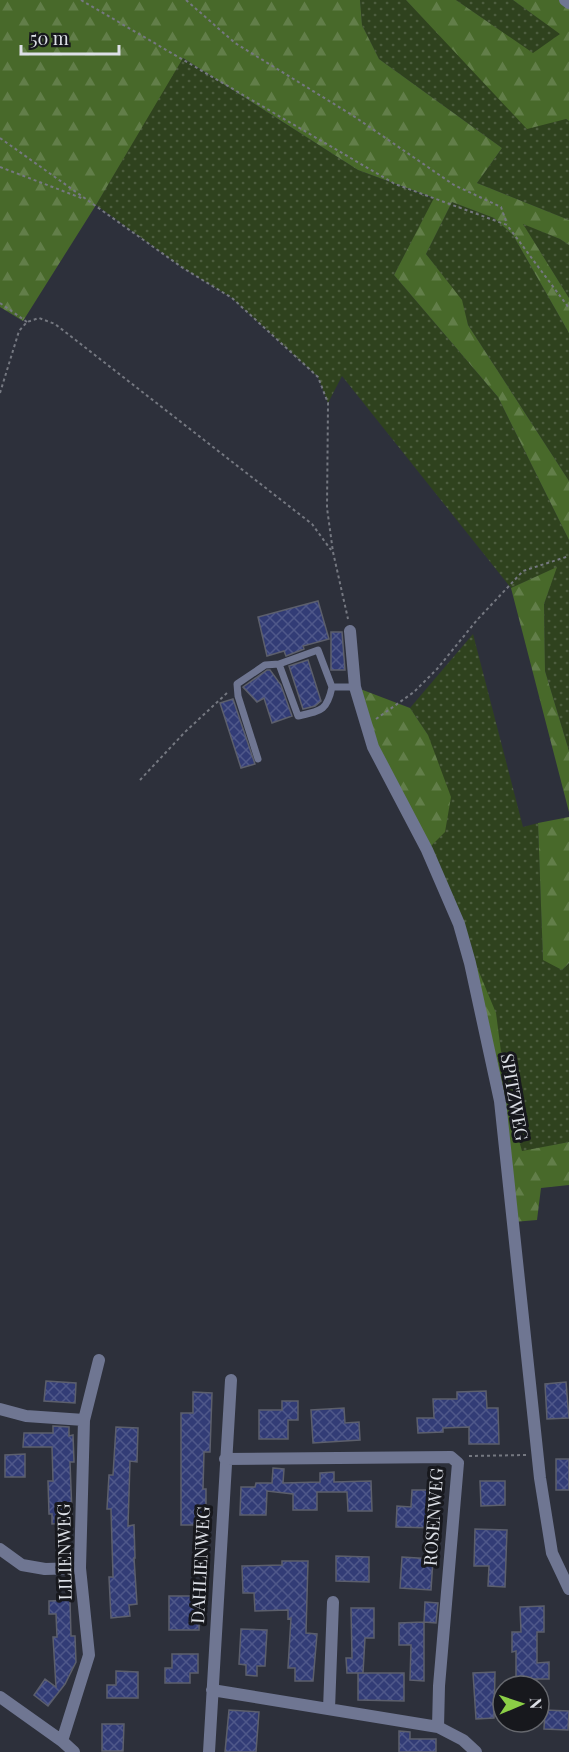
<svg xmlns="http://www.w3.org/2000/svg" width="569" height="1752" font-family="'Playfair Display',serif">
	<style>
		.grass { fill: url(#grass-dots) }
		.forest { fill: url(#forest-firs) }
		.building { fill: url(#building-cross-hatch); stroke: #5c5f6c; stroke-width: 1.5 }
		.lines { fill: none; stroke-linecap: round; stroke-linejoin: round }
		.path { stroke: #757881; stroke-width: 2; stroke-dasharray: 3 3; stroke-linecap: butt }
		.service { stroke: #6f7692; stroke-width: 7 }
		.minor { stroke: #6f7692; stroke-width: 12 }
		.tertiary { stroke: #6f7692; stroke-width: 12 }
		.labels { text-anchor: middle; stroke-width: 6; stroke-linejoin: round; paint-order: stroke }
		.street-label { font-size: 18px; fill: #dde0e7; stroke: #17181d }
	</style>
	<defs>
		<pattern id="grass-dots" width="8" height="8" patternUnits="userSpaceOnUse" patternTransform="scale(1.5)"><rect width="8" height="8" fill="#2f421e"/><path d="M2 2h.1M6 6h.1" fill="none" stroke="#4d5d3f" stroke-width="1.8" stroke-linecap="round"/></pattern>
		<pattern id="forest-firs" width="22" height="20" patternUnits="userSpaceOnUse" patternTransform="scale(1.5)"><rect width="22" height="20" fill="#48692a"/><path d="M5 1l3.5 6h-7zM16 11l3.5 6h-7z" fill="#627e49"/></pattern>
		<pattern id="building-cross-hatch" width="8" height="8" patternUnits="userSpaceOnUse" patternTransform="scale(1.5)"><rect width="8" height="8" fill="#323c76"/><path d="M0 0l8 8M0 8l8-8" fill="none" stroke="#4f588a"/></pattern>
	</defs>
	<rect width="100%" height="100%" fill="#2d303b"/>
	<path class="grass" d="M360,0H406L450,46L569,121V220L477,183L502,148L379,59L362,25Z
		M456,0H513L561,34L533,54Z
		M182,58L358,170L434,199L394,275L498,397L569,540V751L545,671L544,604L556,568L511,588L342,376L328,403L318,377L232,298L183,268L96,205Z
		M452,202L494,218L513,235L569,333V481L468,325L461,300L426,254Z
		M522,223L560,239L569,245V298Z
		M473,634L523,827L538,823L543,959L562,970L569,963V1142L522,1152L507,1098L495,1013L427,850L428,735L410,708Z"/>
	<path class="forest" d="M0,0H360L362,25L379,59L502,148L477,183L569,220V245L560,239L523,224L569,298V333L513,235L494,218L452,202L426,254L462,300L468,325L569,481V540L498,397L394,275L434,198L358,170L183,58L96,205L23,321L0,307Z
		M406,0H456L533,53L560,34L513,0H565L569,3V121L566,119L527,129Z
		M557,567L544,604L545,671L569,751V812L511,588Z
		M355,687L410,708L428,735L451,797L445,832L427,850L373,747Z
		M569,817V963L562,970L543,960L538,823Z
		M459,924L496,1013L507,1098L522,1151L569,1142V1185L541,1188L537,1220L513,1222L500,1101Z"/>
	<path class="building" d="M318,601L329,639L303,646L304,649L286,656L284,651L267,656L258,617Z
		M331,632H342L345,670H331Z
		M308,660L321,701L315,706L303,709L289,666Z
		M267,670H270L281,685L292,716L272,723L264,698L257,702L243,687Z
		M233,699L255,764L241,768L220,703Z
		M46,1381L76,1383L75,1403L44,1401Z
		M566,1382L569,1418L547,1419L545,1384Z
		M486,1391L487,1408H498L499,1444H469V1427L443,1428V1432L418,1433L417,1418H434L433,1399H457V1392Z
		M193,1392L212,1393L210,1452H204L203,1489H206V1517H195V1525H181V1413H193Z
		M282,1401H298V1420H288V1439H259V1410H282Z
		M344,1408L345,1423L359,1422L360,1440L313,1443L311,1410Z
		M53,1426L69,1427V1436L73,1435L74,1462H70L72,1514H67V1523L52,1524V1514H49L48,1481H53L52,1447H23L24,1433H53Z
		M116,1427L138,1428L137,1462L130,1461L128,1526L134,1525L135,1558H134L137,1604L129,1605L130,1616L111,1618L109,1577H113L111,1509H107L109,1475H113Z
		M25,1454V1477H5V1455Z
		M556,1459H569V1490H556Z
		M273,1468L284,1469L283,1483L320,1482V1473L334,1472V1482L371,1481L372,1511H348L347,1492H317V1510H293V1494L267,1491L266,1515H240L241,1487H255L256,1483H272Z
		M480,1481H505V1505L481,1506Z
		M412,1490H437L436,1528L396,1527L397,1506L411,1507Z
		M475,1529L507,1530L505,1587L488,1586L489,1566H474Z
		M336,1556L369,1557V1582L336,1581Z
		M402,1557L433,1559L431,1590L400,1588Z
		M282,1561H308L306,1633L317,1634L313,1681H295V1668H288L291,1618L288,1619V1610L255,1611L254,1593H243L242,1566L282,1565Z
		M169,1596H200L199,1630H169Z
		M70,1600L71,1636H75L76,1662L65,1684L48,1706L34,1695L45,1679L56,1687L53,1637H57L56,1614H49V1601Z
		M425,1602L438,1603L436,1623L424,1622Z
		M544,1606V1632H537V1663L549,1662V1679H516V1651L512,1652V1632H521L520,1607Z
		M351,1608H374V1638H365L363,1673H347L346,1658H352Z
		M424,1622V1681L410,1680L411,1645H399V1623Z
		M241,1629L267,1630L265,1666H257V1676L246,1675V1665L239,1664Z
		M172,1654H198V1673H190V1683H165V1668H172Z
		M116,1671L138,1672V1698H107V1685H116Z
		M495,1672L494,1718L476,1719L473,1673Z
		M358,1673H404V1701L358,1700Z
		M229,1710L259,1712L256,1752H225Z
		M545,1710L569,1711L568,1730L544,1729Z
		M102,1724H124L123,1751H102Z
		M399,1731L410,1732V1739H436V1752H399Z"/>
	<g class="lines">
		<path class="path" d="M81,0L395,184L507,225L569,308
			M186,0L235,43L352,115L454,185L501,207L507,224
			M0,138L183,268L232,298L318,377L328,403L327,508L333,552L348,619
			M0,167L84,199
			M0,303L27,322
			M0,393L19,331L27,322L39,318L55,324L312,524L331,550
			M376,719L414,692L437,669L477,620L523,571L569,556
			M140,780L185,732L227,693
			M469,1456L527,1455"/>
		<path class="service" d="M279,664L298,716C321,711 327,711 332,687H355
			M258,759L238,696L237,684L265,665L279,664L318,650L332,687"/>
		<path class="minor" d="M350,631L355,687L373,747L427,850L459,924L470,963L500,1101L540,1478L552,1553L569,1589
			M0,1409L26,1416L84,1420
			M225,1459L451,1457L458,1463L439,1686L438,1727
			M0,1549L22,1565L45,1569L80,1568
			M212,1690L438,1727L463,1740L476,1752
			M0,1697L62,1741L74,1752
			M329,1709L333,1602
			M62,1741L89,1655L80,1568L84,1420L99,1360
			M209,1752L231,1380"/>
		<path class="tertiary" d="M565,0L569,3"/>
	</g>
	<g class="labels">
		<g class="street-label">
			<text transform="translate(514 1097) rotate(80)" y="6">SPITZWEG</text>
			<text transform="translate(434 1517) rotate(-86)" y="6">ROSENWEG</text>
			<text transform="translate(65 1552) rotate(-91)" y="6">LILIENWEG</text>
			<text transform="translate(201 1565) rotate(-87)" y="6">DAHLIENWEG</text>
		</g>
	</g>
	<g transform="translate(521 1704) rotate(88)"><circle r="28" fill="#17181d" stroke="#66686e" stroke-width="1.5"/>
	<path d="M0-4.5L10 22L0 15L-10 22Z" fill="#8bce46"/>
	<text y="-9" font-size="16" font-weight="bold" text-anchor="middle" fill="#dde0e7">N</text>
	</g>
	<path d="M21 45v9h98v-9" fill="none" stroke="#dde0e7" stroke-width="3"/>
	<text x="30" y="45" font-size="18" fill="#dde0e7" stroke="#17181d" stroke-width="4.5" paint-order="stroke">50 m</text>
</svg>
